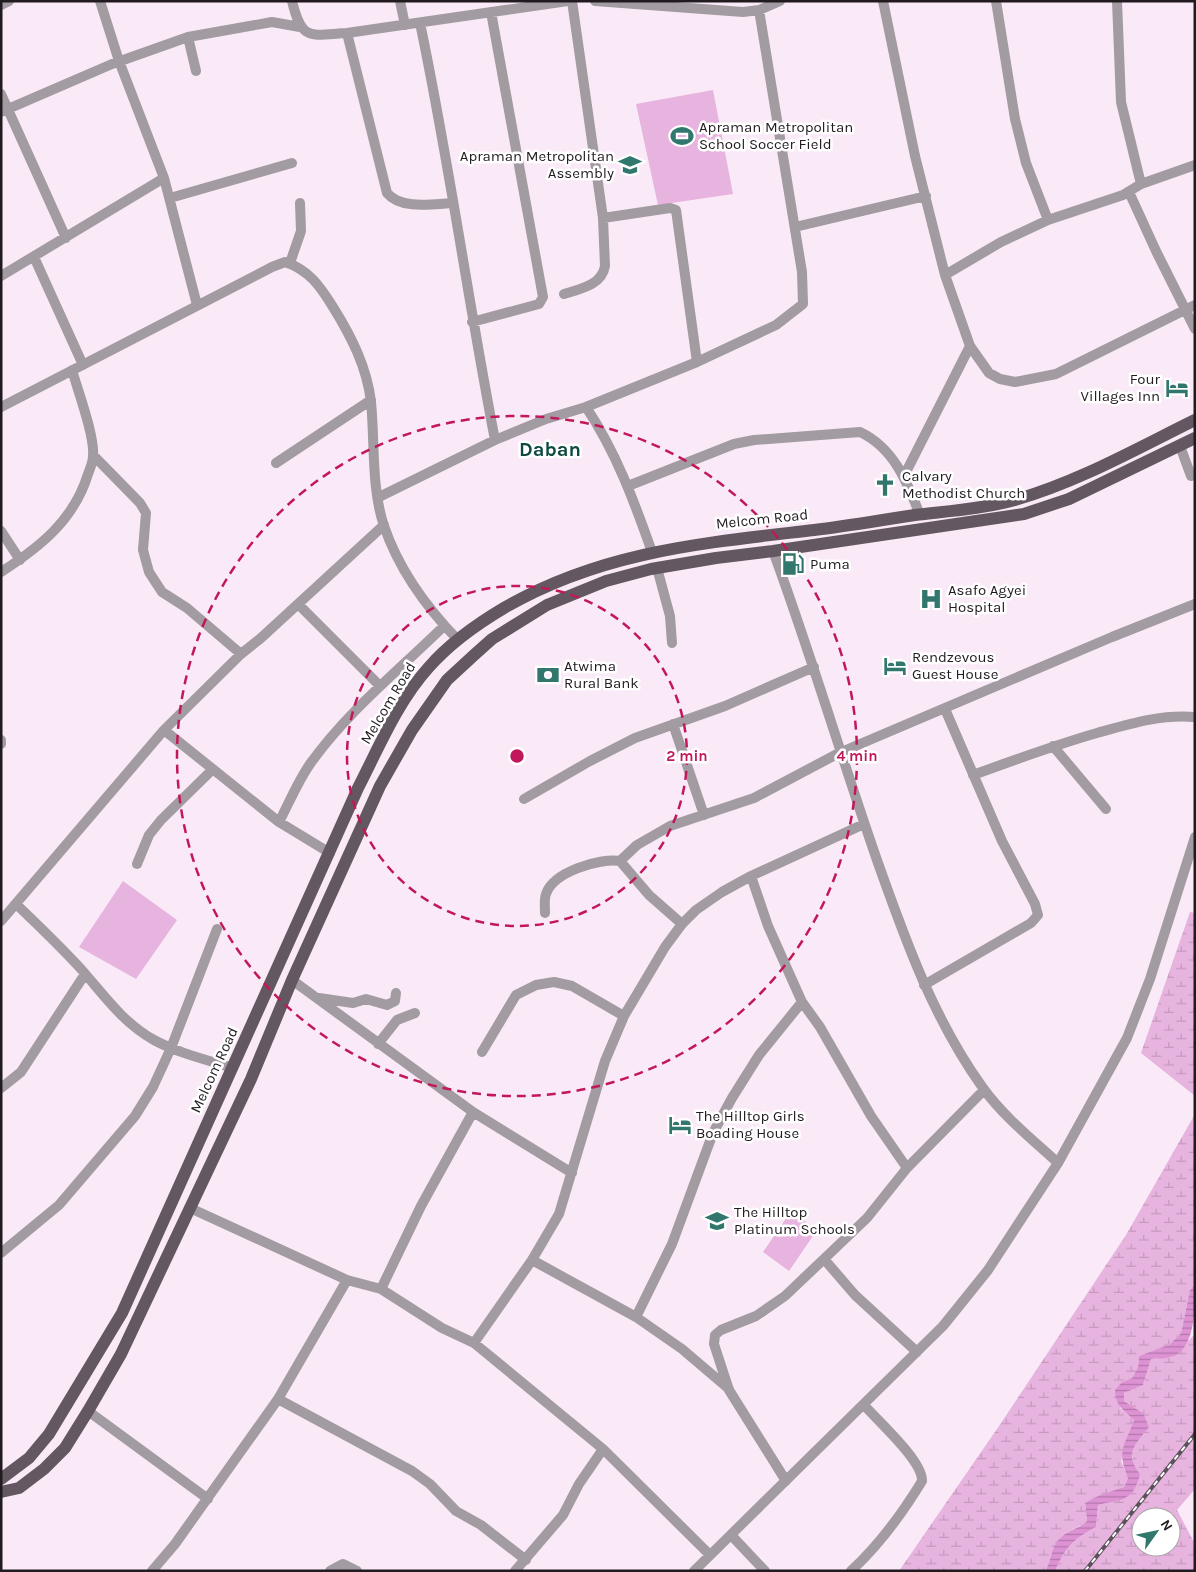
<svg xmlns="http://www.w3.org/2000/svg" width="1196" height="1572" font-family="Karla,sans-serif">
	<style>
		.wetland { fill: url(#wetland-marsh); fill-rule: evenodd }
		.pitch { fill: #e7b3df }
		.water { fill: url(#water-rules) }
		.lines { fill: none; stroke-linecap: round; stroke-linejoin: round }
		.minor { stroke: #a29ba1; stroke-width: 10 }
		.major { stroke: #635761; stroke-width: 12 }
		.rail-casing { stroke: #5c535a; stroke-width: 4 }
		.rail { stroke: #fff; stroke-width: 2; stroke-dasharray: 5.5; stroke-linecap: butt }
		.ring { fill: none; stroke: #c2185b; stroke-width: 2.5; stroke-dasharray: 9 6 }
		.labels { text-anchor: middle; stroke-width: 5; stroke-linejoin: round; paint-order: stroke }
		.poi-label { font-size: 15px; fill: #211b20; stroke: #fff; text-anchor: start }
		.street-label { font-size: 15px; fill: #211b20; stroke: #fff }
		.district-label { font-size: 20px; font-weight: bold; fill: #0f4a42; stroke: #fff }
		.centre { fill: #c2185b; stroke: #fff; stroke-width: 2.5 }
		.ring-label { font-size: 15px; text-anchor: middle; font-weight: bold; fill: #c2185b; stroke: #fff; stroke-width: 5; stroke-linejoin: round; paint-order: stroke }
	</style>
	<defs>
		<pattern id="wetland-marsh" width="20" height="14" patternUnits="userSpaceOnUse" patternTransform="scale(1.25)"><rect width="20" height="14" fill="#e7b3df"/><path d="M1 5h8M5 5V1M11 12h8M15 12V8" fill="none" stroke="#c699bf"/></pattern>
		<pattern id="water-rules" width="6" height="5" patternUnits="userSpaceOnUse" patternTransform="scale(1.25)"><rect width="6" height="5" fill="#dd93d3"/><path d="M0 2.5h6" fill="none" stroke="#b377ab"/></pattern>
	</defs>
	<rect width="100%" height="100%" fill="#faeaf7"/>
	<path class="wetland" d="M1190,912L1195,913V1096L1141,1053Z
		M1195,1114V1284L1190,1290L1181,1333L1170,1344L1139,1356L1138,1367L1132,1378L1122,1382L1120,1408L1134,1420L1121,1461L1128,1478L1124,1487L1085,1503L1087,1521C1079,1528 1065,1531 1060,1538C1052,1548 1052,1560 1045,1571H899L999,1426L1126,1235Z
		M1195,1326V1489L1177,1510L1195,1544V1571H1055C1066,1547 1072,1540 1096,1527L1098,1505L1128,1497L1133,1465L1132,1453L1143,1413L1124,1401V1393L1143,1385L1151,1359L1172,1357L1194,1335ZM1141,1517H1171V1547H1141Z"/>
	<path class="pitch" d="M713,90L733,194L658,205L636,104Z
		M123,881L177,920L136,979L79,947Z
		M791,1211L817,1230L789,1271L763,1252Z"/>
	<path class="water" d="M1195,1284C1195,1307 1196,1349 1171,1357C1165,1359 1157,1358 1151,1359L1143,1385L1124,1393V1401L1143,1413L1149,1427C1135,1444 1124,1454 1140,1474C1133,1502 1123,1499 1098,1505L1096,1527C1072,1540 1066,1547 1055,1571H1045C1052,1560 1051,1547 1060,1538C1067,1530 1079,1529 1087,1521L1085,1503L1098,1496L1124,1487L1128,1478C1116,1450 1125,1446 1134,1420C1123,1410 1115,1405 1115,1390L1122,1382L1132,1378L1138,1367L1139,1356L1170,1344L1181,1333L1190,1290Z"/>
	<g class="lines">
		<path class="minor" d="M100,1L119,61L164,178L197,305
			M292,1C302,42 310,35 347,33L568,1
			M400,1L405,25
			M595,1L743,12L759,10L780,1
			M883,1L915,156L945,275L970,346L989,373L1000,379L1015,382L1056,374L1195,305
			M996,1L1015,119L1026,163L1048,220
			M1117,1L1121,102L1141,184
			M1,5L9,1
			M420,23C449,161 468,301 495,440
			M347,33L387,193C401,210 433,204 453,203
			M188,37L196,71
			M1,94L66,238
			M1,112L112,64L188,37L272,22L300,27
			M1129,192L1156,251L1195,329
			M170,198L292,163
			M603,218L670,208L676,210L697,362
			M795,227L926,196
			M34,257L83,365
			M290,263L301,231L300,203
			M945,275L1001,242L1048,220L1123,195L1141,184L1195,165
			M1,276L164,178
			M564,294C580,289 602,285 605,266L603,218L572,1
			M472,322L539,304L543,297L491,12
			M1,407L272,267L285,262C309,270 320,286 333,307C351,336 367,367 371,402C375,442 371,487 384,526C399,570 426,607 458,640
			M586,407C616,452 634,501 652,552
			M1180,446L1191,476
			M94,456L140,503L146,513L143,550L149,572L162,592L187,608L241,654
			M276,463L371,400
			M904,476L970,346
			M628,486L734,444L754,440L860,432C894,448 907,482 920,515
			M379,497L495,440L546,419L586,407L697,362L776,325L803,304L802,272L759,10
			M1,531L20,560
			M773,551C811,654 842,760 878,863C906,942 934,1020 983,1088C1003,1116 1033,1140 1058,1163
			M657,568L670,616L672,643
			M1,572C40,547 74,520 88,474C90,469 93,462 93,456C95,437 78,391 72,370
			M298,604L380,686
			M673,724L704,815
			M164,730L279,822L330,853
			M1,740V744
			M1053,746L1106,809
			M973,775C1014,760 1055,745 1097,733C1129,724 1161,714 1195,717
			M524,799L590,761L635,738L725,706L814,667
			M279,822C289,803 298,781 310,764C347,712 398,671 444,626
			M620,861L637,845L670,826L754,798L839,753L1112,637L1195,604
			M137,864L149,835L161,820L213,769
			M751,876L768,926L802,1002L820,1027L871,1116L907,1168
			M16,904C38,925 60,946 81,969C103,994 123,1023 154,1040C178,1053 207,1060 233,1068
			M545,913C545,907 544,899 546,894C553,872 599,858 620,861L649,895L682,924
			M1,921L164,730L241,654L261,638L384,525
			M292,980L473,1112L572,1173
			M924,985L1031,923L1038,915L1035,904L1002,841L945,709
			M319,998L353,1003L366,999L387,1005L395,1001L396,993
			M378,1044L397,1020L415,1013
			M482,1052L516,995L536,985L554,982L572,986L624,1016
			M1,1088L21,1072L85,974
			M190,1208L347,1280L381,1289L442,1328L474,1343L603,1449L710,1555
			M1,1253L59,1205L135,1116L153,1087L171,1048L217,929
			M824,1259L855,1295L917,1352
			M532,1260L636,1317L682,1349L729,1389
			M381,1289L421,1206L473,1112
			M636,1317L672,1244L713,1133L732,1098L759,1055L802,1002
			M474,1343L532,1260L559,1214L605,1061L624,1016L665,947L682,924L696,910L722,892L751,876L864,824
			M278,1399L412,1471L430,1484L456,1511L481,1525L526,1560
			M88,1411L208,1499
			M786,1481L729,1390L714,1344L715,1335L721,1330L756,1316L785,1296L867,1218L907,1168L984,1090
			M731,1535L765,1571
			M152,1571L175,1544L278,1399L347,1280
			M330,1571L343,1564L357,1571
			M515,1571L563,1515L579,1484L603,1449
			M694,1571L943,1326L988,1270L1058,1163L1127,1038L1150,979L1195,837
			M851,1571C879,1545 902,1514 922,1481C923,1461 878,1421 864,1405"/>
		<path class="major" d="M1,1479L29,1458L49,1434L122,1313L358,788C379,747 398,701 429,667C450,643 477,624 504,608C602,551 704,543 814,530C848,526 881,520 915,515C948,511 982,509 1015,500C1078,482 1136,449 1195,420
			M1,1492L19,1488L44,1469L65,1448L88,1411L121,1354L251,1079L292,980L380,786L412,730L447,680L473,656L492,639L547,605L606,581L651,569L716,558L773,551L1024,514L1069,499L1195,438"/>
		<defs>
			<path id="rail" d="M1085,1571L1195,1434"/>
		</defs>
		<use href="#rail" class="rail-casing"/>
		<use href="#rail" class="rail"/>
	</g>
	<g class="ring">
		<circle cx="517" cy="756" r="170"/>
		<circle cx="517" cy="756" r="340"/>
	</g>
	<defs>
		<symbol id="stadium-bare" viewBox="-9 -9 18 18"><path d="M0-5a6.5 5 0 1 0 0 10a6.5 5 0 1 0 0-10ZM-3.5-1.8h7v3.6h-7Z" fill="#32776d" stroke="#fff" stroke-width="2.5" paint-order="stroke"/></symbol>
		<symbol id="school-bare" viewBox="-9 -9 18 18"><path d="M0-5L7-2L0 1L-7-2ZM-4 1L0 2.5L4 1V4Q0 6-4 4Z" fill="#32776d" stroke="#fff" stroke-width="2.5" paint-order="stroke"/></symbol>
		<symbol id="hotel-bare" viewBox="-9 -9 18 18"><path d="M-6-4.5h1.5V1H6V5H4.5V3h-9V5H-6ZM-4 0a1.8 1.8 0 1 1 3.6 0ZM.5 0V-2.5h3Q6-2.5 6 0Z" fill="#32776d" stroke="#fff" stroke-width="2.5" paint-order="stroke"/></symbol>
		<symbol id="church-bare" viewBox="-9 -9 18 18"><path d="M-1.2-6h2.4v3.5h3.3v2.4h-3.3V6h-2.4V-.1h-3.3v-2.4h3.3Z" fill="#32776d" stroke="#fff" stroke-width="2.5" paint-order="stroke"/></symbol>
		<symbol id="fuel-bare" viewBox="-9 -9 18 18"><path d="M-5.5-6h7V0h2V4h1.3V-2.5L3-4.5l.8-.8L6-3V5H2.5V1h-1V6h-7ZM-4.2-4.7v3.2H.2V-4.7Z" fill="#32776d" stroke="#fff" stroke-width="2.5" paint-order="stroke"/></symbol>
		<symbol id="hospital-bare" viewBox="-9 -9 18 18"><path d="M-5-5h3v3.5h4V-5h3V5h-3V1.5h-4V5h-3Z" fill="#32776d" stroke="#fff" stroke-width="2.5" paint-order="stroke"/></symbol>
		<symbol id="bank-bare" viewBox="-9 -9 18 18"><path d="M-6-4H6V4H-6ZM0-2.3a2.3 2.3 0 1 0 0 4.6a2.3 2.3 0 1 0 0-4.6Z" fill="#32776d" stroke="#fff" stroke-width="2.5" paint-order="stroke"/></symbol>
	</defs>
	<g fill-rule="evenodd">
		<use href="#stadium-bare" x="666" y="120" width="32" height="32"/>
		<use href="#school-bare" x="614" y="149" width="32" height="32"/>
		<use href="#hotel-bare" x="1161" y="372" width="32" height="32"/>
		<use href="#church-bare" x="869" y="469" width="32" height="32"/>
		<use href="#fuel-bare" x="777" y="548" width="32" height="32"/>
		<use href="#hospital-bare" x="915" y="583" width="32" height="32"/>
		<use href="#hotel-bare" x="879" y="650" width="32" height="32"/>
		<use href="#bank-bare" x="532" y="659" width="32" height="32"/>
		<use href="#hotel-bare" x="664" y="1109" width="32" height="32"/>
		<use href="#school-bare" x="701" y="1205" width="32" height="32"/>
	</g>
	<g class="labels">
		<g class="poi-label">
			<text x="699" y="132">Apraman Metropolitan<tspan x="699" dy="17">School Soccer Field</tspan></text>
			<text x="614" y="161" text-anchor="end">Apraman Metropolitan<tspan x="614" dy="17">Assembly</tspan></text>
			<text x="1160" y="384" text-anchor="end">Four<tspan x="1160" dy="17">Villages Inn</tspan></text>
			<text x="902" y="481">Calvary<tspan x="902" dy="17">Methodist Church</tspan></text>
			<text x="810" y="569">Puma</text>
			<text x="948" y="595">Asafo Agyei<tspan x="948" dy="17">Hospital</tspan></text>
			<text x="912" y="662">Rendzevous<tspan x="912" dy="17">Guest House</tspan></text>
			<text x="564" y="671">Atwima<tspan x="564" dy="17">Rural Bank</tspan></text>
			<text x="696" y="1121">The Hilltop Girls<tspan x="696" dy="17">Boading House</tspan></text>
			<text x="734" y="1217">The Hilltop<tspan x="734" dy="17">Platinum Schools</tspan></text>
		</g>
		<g class="street-label">
			<text transform="translate(762 519) rotate(-6)" y="5">Melcom Road</text>
			<text transform="translate(388 703) rotate(-59)" y="5">Melcom Road</text>
			<text transform="translate(214 1070) rotate(-65)" y="5">Melcom Road</text>
		</g>
		<g class="district-label">
			<text x="550" y="456">Daban</text>
		</g>
	</g>
	<circle cx="517" cy="756" r="8" class="centre"/>
	<g class="ring-label">
		<text x="687" y="761">2 min</text>
		<text x="857" y="761">4 min</text>
	</g>
	<rect width="1196" height="1572" fill="none" stroke="#211b20" stroke-width="5"/>
	<g transform="translate(1156 1532) rotate(57)"><circle r="24" fill="#ffffff" stroke="#a6a4a6"/>
	<path d="M0-4L9 19L0 12L-9 19Z" fill="#32776d"/>
	<text y="-8" font-size="14" font-weight="bold" text-anchor="middle" fill="#211b20">N</text>
	</g>
</svg>
